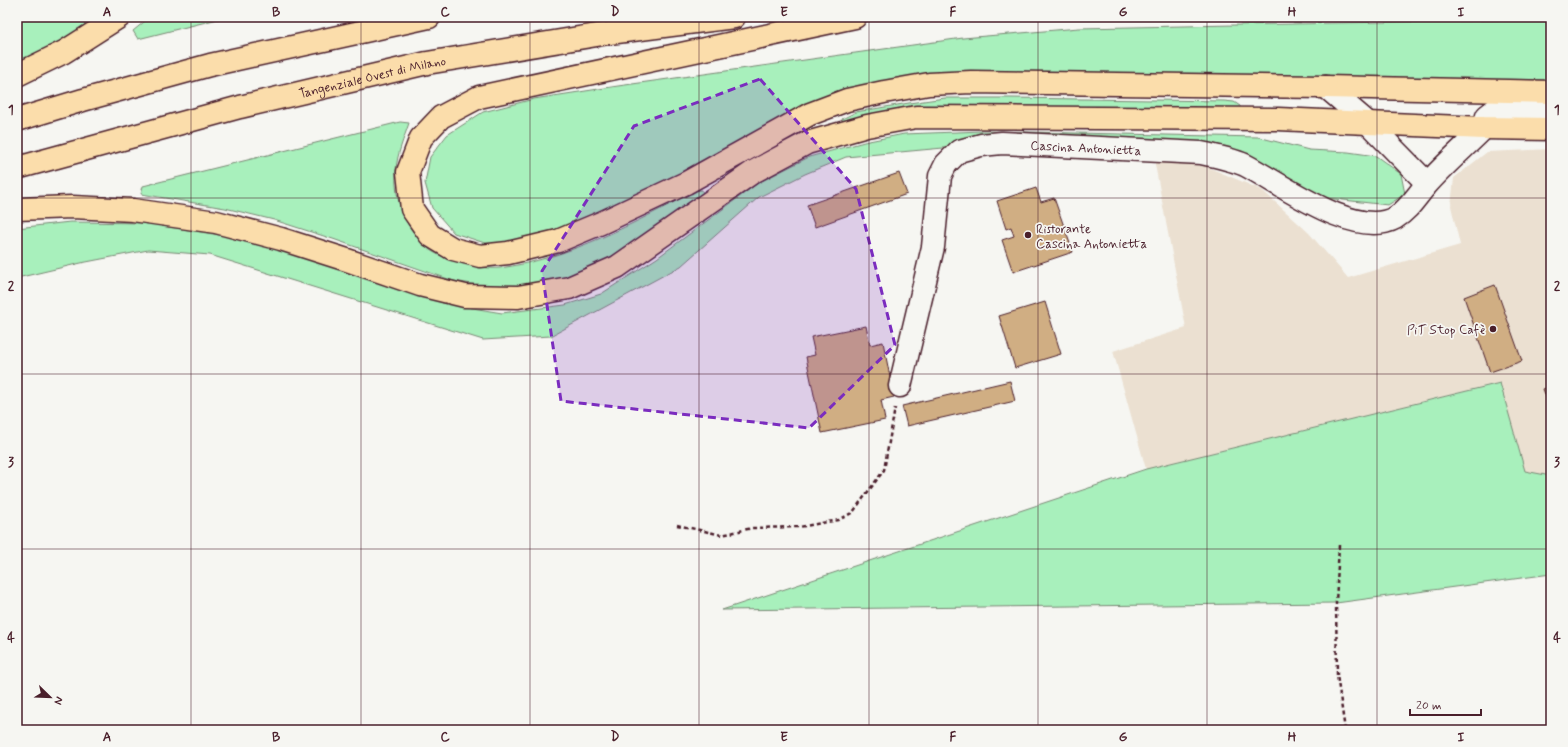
<svg xmlns="http://www.w3.org/2000/svg" width="1568" height="747" font-family="Mynerve,sans-serif">
	<style>
		.built { fill: #ebe0d1 }
		.green { fill: #a8f0bc; stroke: #798874 }
		.building { fill: #d0ae83; stroke: #4a1f2b }
		.lines { fill: none; stroke-linecap: round; stroke-linejoin: round }
		.minor-casing { stroke: #4a1f2b; stroke-width: 25 }
		.major-casing { stroke: #4a1f2b; stroke-width: 25 }
		.highway-casing { stroke: #4a1f2b; stroke-width: 25 }
		.path { stroke: #4a1f2b; stroke-width: 2.5; stroke-dasharray: 4 3; stroke-linecap: butt }
		.minor { stroke: #f6f6f2; stroke-width: 22 }
		.major { stroke: #fbddab; stroke-width: 22 }
		.highway { stroke: #fbddab; stroke-width: 22 }
		.marked { fill: #7b2cbf; fill-opacity: 0.2; stroke: #7b2cbf; stroke-width: 3; stroke-dasharray: 8 5; stroke-linejoin: round }
		.grid { fill: none; stroke: #4a1f2b; stroke-width: 1; stroke-opacity: 0.55 }
		.poi-dot { fill: #4a1f2b; stroke: #f6f6f2; stroke-width: 1.5 }
		.labels { text-anchor: middle; stroke-width: 3.5; stroke-linejoin: round; paint-order: stroke }
		.street-label { font-size: 13px; fill: #4a1f2b; stroke: #f6f6f2 }
		.poi-label { font-size: 13px; fill: #4a1f2b; stroke: #f6f6f2; text-anchor: start }
		.neatline { fill: none; stroke: #4a1f2b; stroke-width: 1.5 }
		.grid-label { font-size: 13px; text-anchor: middle; font-weight: bold; fill: #4a1f2b }
	</style>
	<rect width="100%" height="100%" fill="#f6f6f2"/>
	<filter id="ink" filterUnits="userSpaceOnUse"><feTurbulence type="fractalNoise" baseFrequency=".025" numOctaves="2"/><feDisplacementMap in="SourceGraphic" scale="8" xChannelSelector="R" yChannelSelector="G"/><feConvolveMatrix kernelMatrix="1 2 1 2 8 2 1 2 1" color-interpolation-filters="sRGB"/></filter>
	<g filter="url(#ink)">
		<path class="built" d="M1551,149V476L1525,471L1499,383L1146,469L1113,351L1186,328L1154,159L1205,166L1262,190L1309,233L1348,278L1460,245L1451,206L1454,178L1487,152Z"/>
		<path class="green" d="M17,17H102L76,35L17,65Z
			M150,17H226L138,39L133,31Z
			M1551,19V80L986,75L820,104L759,130L684,172L568,229L515,243L488,244L454,233L432,208L425,183L430,157L447,135L483,112L534,99L618,86L963,38L1079,28Z
			M945,98H1010L1224,101L1234,102L1240,106L1241,110L843,122L842,119L856,112L909,103Z
			M400,122L409,123C404,138 397,154 396,170C394,195 402,222 420,240C423,243 426,247 430,250C444,260 484,270 500,268C567,259 636,223 694,191L702,190L703,195L628,252L567,281L529,288L490,287L454,281L333,239L274,220L225,208L141,194L143,186Z
			M983,131L1258,137L1309,150L1348,152L1376,156L1401,174L1405,194L1388,205L1316,197L1244,157L954,147L846,157L805,174L759,197L681,266L551,336L483,340L210,255L148,250L81,263L17,278V228L70,222L144,223L226,236L266,246L401,288L443,303L502,313L565,305L601,294L657,258L758,183L809,157L864,142L904,134Z
			M1500,383L1525,471L1551,476V574L1336,603L722,610L1146,469Z"/>
		<path class="building" d="M899,173L907,194L815,227L807,205Z
			M1036,188L1041,202L1054,198L1073,252L1013,272L1002,240L1014,236L1011,227L1006,229L997,201Z
			M1495,285L1522,361L1490,372L1464,297Z
			M1045,302L1061,354L1015,368L999,316Z
			M866,326L870,345L883,342L894,397L881,400L885,420L822,433L806,357L815,355L811,337Z
			M1010,381L1015,401L907,426L902,406Z
			M1551,386V410L1543,389Z"/>
		<g class="lines">
			<defs>
				<g id="minor">
					<path d="M1326,87L1368,123L1427,183"/>
					<path id="s1" d="M900,386L933,247L940,176L946,164L959,151L981,145L1002,143L1201,153C1216,156 1231,159 1245,165C1280,183 1355,240 1395,218C1409,210 1417,195 1428,183C1445,164 1466,146 1484,128L1487,116L1496,109L1538,110L1551,104"/>
				</g>
				<path id="major" d="M1326,87L1551,92
					M1368,123L1484,128L1551,129"/>
				<g id="highway">
					<path d="M855,17L479,97L441,117L421,138L408,172L412,209L430,235L453,249L480,256L508,253L558,241L601,223L686,183L810,114L847,100L884,92L929,84L971,82L1326,87"/>
					<path d="M17,75L64,52L119,17"/>
					<path d="M17,120L83,100L210,65L429,17"/>
					<path id="s2" d="M17,168L240,107L427,63L609,33L734,17"/>
					<path d="M17,209L72,207L133,210L216,222L281,239L347,260L420,285L465,296L518,297L569,288L617,267L753,172L807,143L867,126L916,117L1278,119L1368,123"/>
				</g>
			</defs>
			<use href="#minor" class="minor-casing"/>
			<use href="#major" class="major-casing"/>
			<use href="#highway" class="highway-casing"/>
			<path class="path" d="M677,525L722,535L752,528L799,527L839,520L853,512L884,470L895,408
				M1339,545L1336,603L1337,675L1345,730"/>
			<use href="#minor" class="minor"/>
			<use href="#major" class="major"/>
			<use href="#highway" class="highway"/>
		</g>
	</g>
	<path class="marked" d="M760,79L856,189L895,345L809,428L561,401L542,271L634,126Z"/>
	<path class="grid" d="M191,17V730M361,17V730M530,17V730M699,17V730M869,17V730M1038,17V730M1207,17V730M1377,17V730M17,198H1551M17,374H1551M17,549H1551"/>
	<g class="poi-dot">
		<circle cx="1028" cy="235" r="4"/>
		<circle cx="1493" cy="329" r="4"/>
	</g>
	<g class="labels">
		<g class="street-label">
			<text dy="5" stroke="none"><textPath href="#s2" startOffset="367">Tangenziale Ovest di Milano</textPath></text>
			<text dy="5" stroke="none"><textPath href="#s1" startOffset="374">Cascina Antonietta</textPath></text>
		</g>
		<g class="poi-label">
			<text x="1036" y="233">Ristorante<tspan x="1036" dy="15">Cascina Antonietta</tspan></text>
			<text x="1485" y="334" text-anchor="end">PiT Stop Cafè</text>
		</g>
	</g>
	<rect width="1568" height="747" fill="none" stroke="#f6f6f2" stroke-width="44"/>
	<g transform="translate(50 697) rotate(113)" stroke="#f6f6f2" stroke-width="3" paint-order="stroke">
	<path d="M0-3L7 15L0 10L-7 15Z" fill="#4a1f2b"/>
	<text y="-6" font-size="11" font-weight="bold" text-anchor="middle" fill="#4a1f2b">N</text>
	</g>
	<path d="M1410 709v6h71v-6" fill="none" stroke="#4a1f2b" stroke-width="2"/>
	<text x="1416" y="709" font-size="12" fill="#4a1f2b" stroke="#f6f6f2" stroke-width="3" paint-order="stroke">20 m</text>
	<rect x="22" y="22" width="1524" height="703" class="neatline"/>
	<g class="grid-label">
		<text x="107" y="16">A</text>
		<text x="276" y="16">B</text>
		<text x="445" y="16">C</text>
		<text x="615" y="16">D</text>
		<text x="784" y="16">E</text>
		<text x="953" y="16">F</text>
		<text x="1123" y="16">G</text>
		<text x="1292" y="16">H</text>
		<text x="1461" y="16">I</text>
		<text x="11" y="114">1</text>
		<text x="1557" y="114">1</text>
		<text x="11" y="290">2</text>
		<text x="1557" y="290">2</text>
		<text x="11" y="466">3</text>
		<text x="1557" y="466">3</text>
		<text x="11" y="642">4</text>
		<text x="1557" y="642">4</text>
		<text x="107" y="741">A</text>
		<text x="276" y="741">B</text>
		<text x="445" y="741">C</text>
		<text x="615" y="741">D</text>
		<text x="784" y="741">E</text>
		<text x="953" y="741">F</text>
		<text x="1123" y="741">G</text>
		<text x="1292" y="741">H</text>
		<text x="1461" y="741">I</text>
	</g>
</svg>
